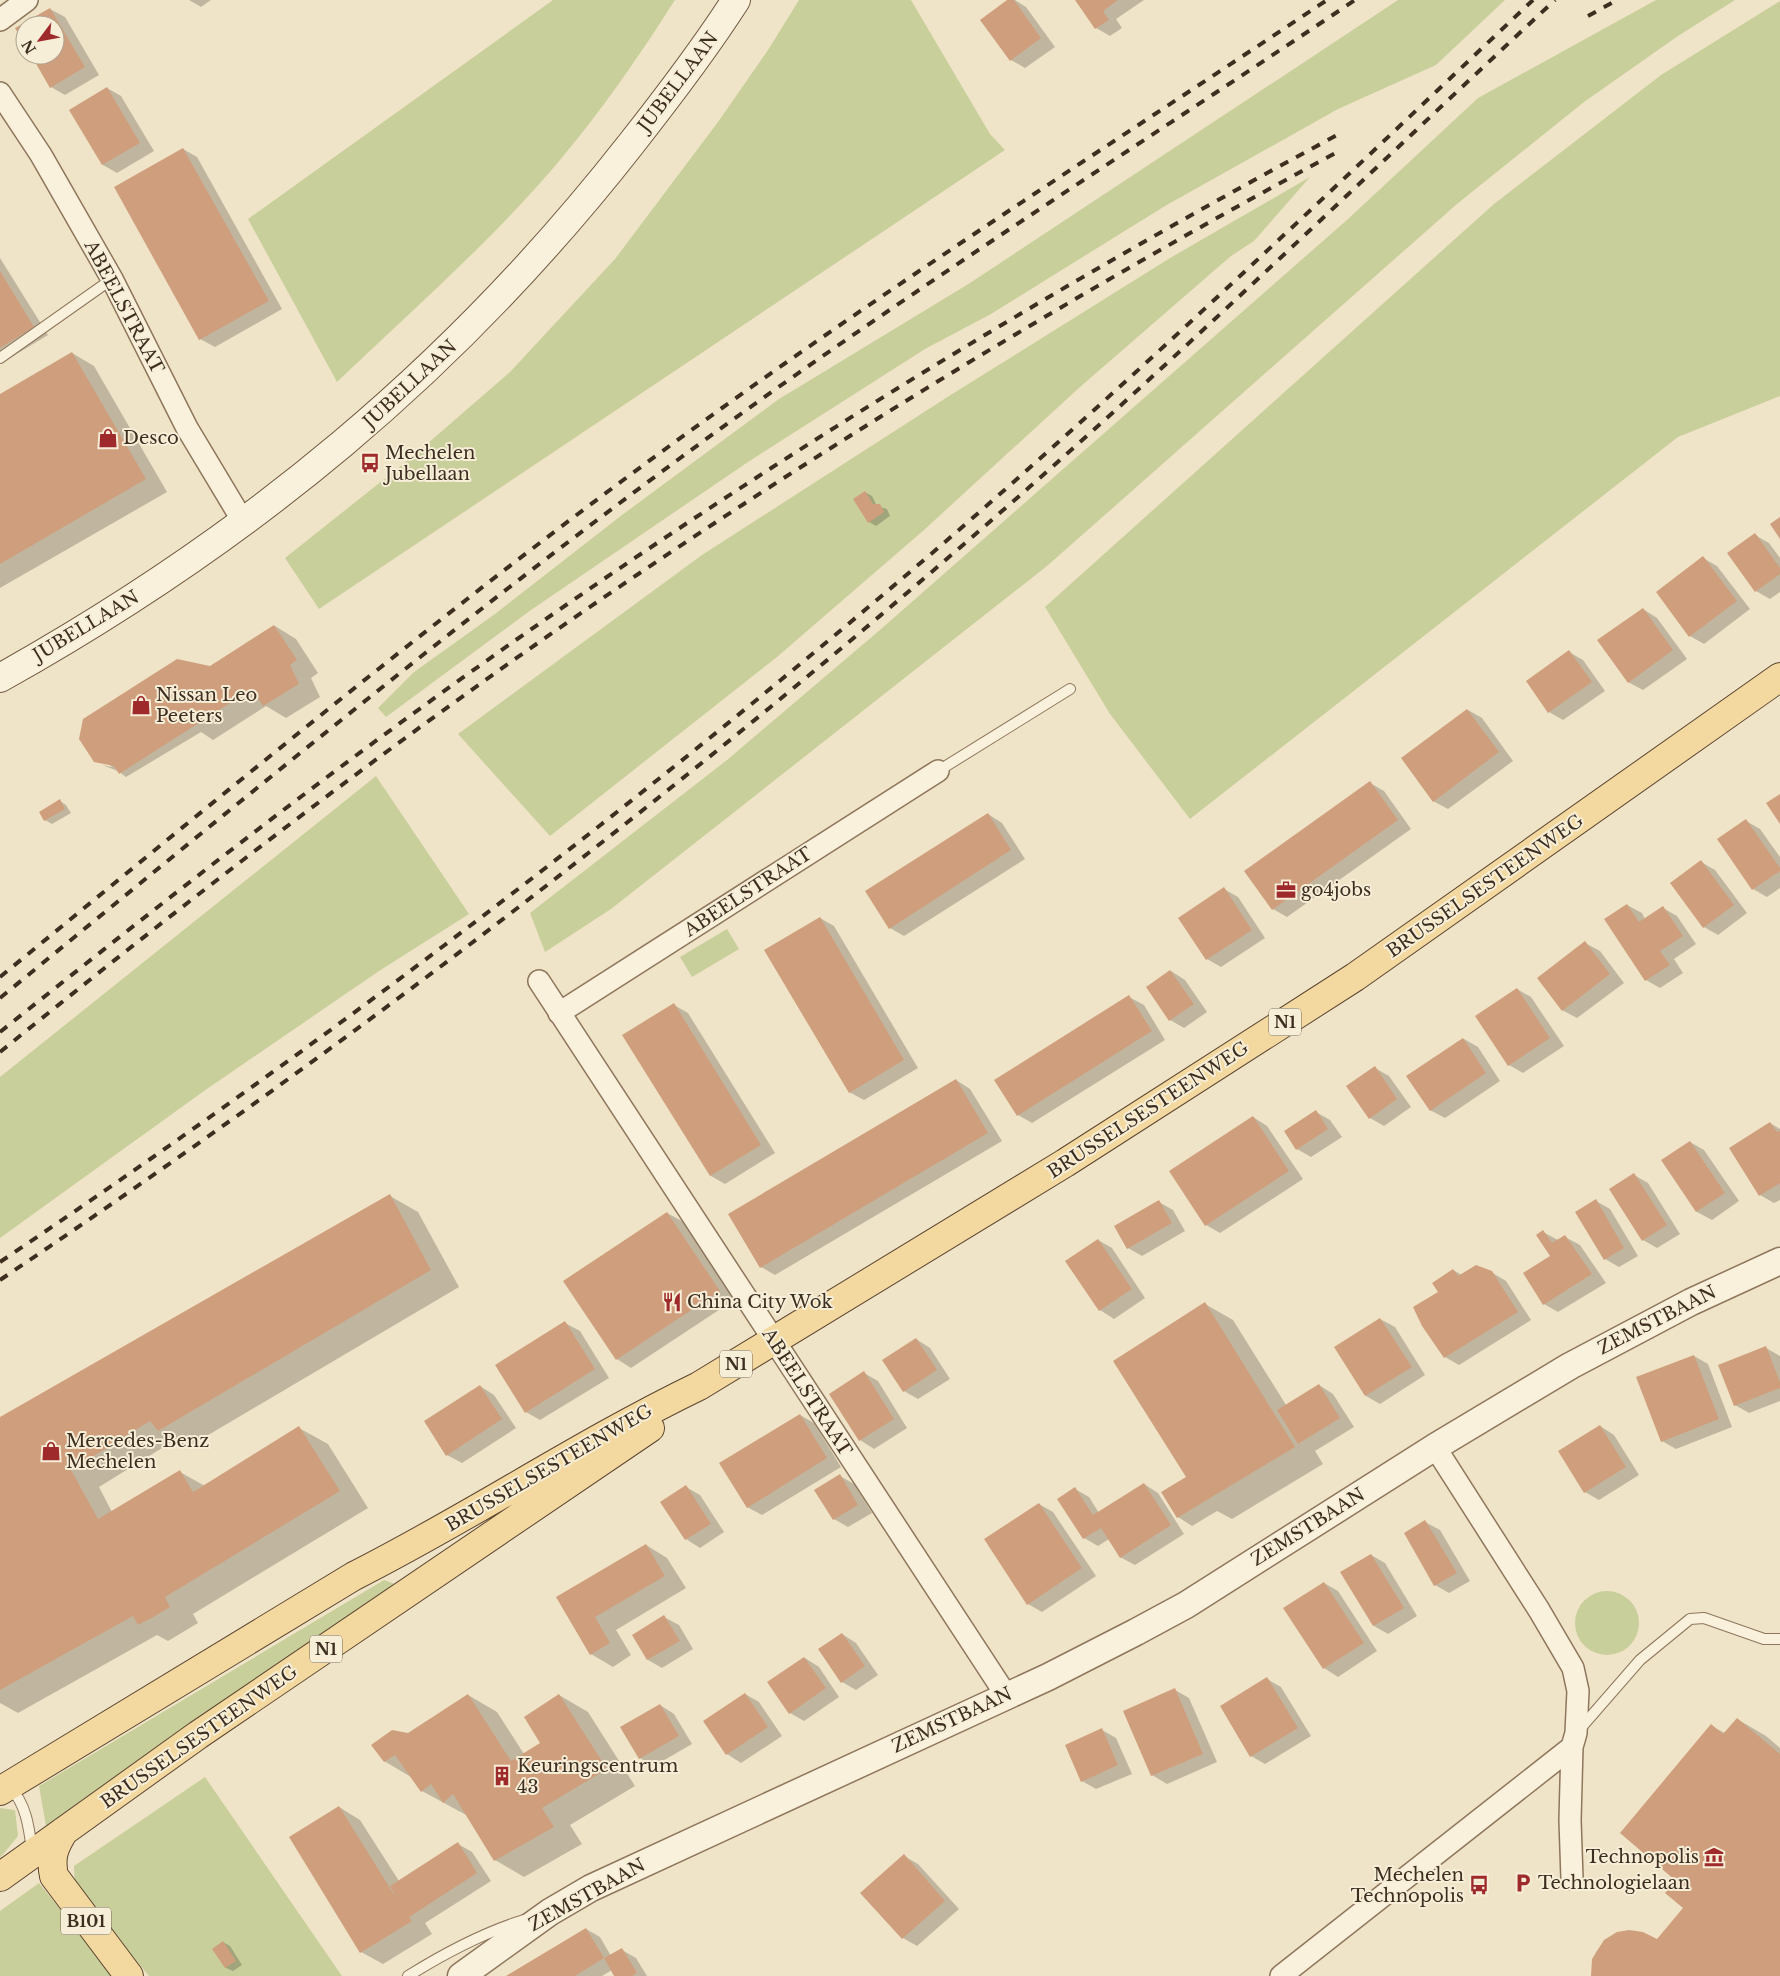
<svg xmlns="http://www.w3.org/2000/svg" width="1780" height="1976" font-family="'Libre Baskerville',serif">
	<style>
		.green { fill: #c9cf9b }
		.shadow { fill: #0003 }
		.building { fill: #cf9f7d }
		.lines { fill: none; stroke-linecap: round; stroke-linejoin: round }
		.service-casing { stroke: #8d765c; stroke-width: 12 }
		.minor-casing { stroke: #8d765c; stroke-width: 24 }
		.tertiary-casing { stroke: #8d765c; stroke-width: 29 }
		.secondary-casing { stroke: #6f573f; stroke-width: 30 }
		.primary-casing { stroke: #5b4430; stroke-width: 30 }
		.service { stroke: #faf1dc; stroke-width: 10 }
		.minor { stroke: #faf1dc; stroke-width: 21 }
		.tertiary { stroke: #faf1dc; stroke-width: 26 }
		.secondary { stroke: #faf1dc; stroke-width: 28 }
		.primary { stroke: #f3d9a0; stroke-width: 28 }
		.rail { stroke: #3d2e20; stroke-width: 4; stroke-dasharray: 9 9; stroke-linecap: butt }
		.labels { text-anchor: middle; stroke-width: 4; stroke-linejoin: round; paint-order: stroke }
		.shield { fill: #f7eed8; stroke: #756857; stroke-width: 1 }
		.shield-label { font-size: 16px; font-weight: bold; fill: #3d2e20 }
		.street-label { font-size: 18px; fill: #3d2e20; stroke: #f7eed8 }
		.poi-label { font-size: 18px; fill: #3d2e20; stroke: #f7eed8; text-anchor: start }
	</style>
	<rect width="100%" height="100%" fill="#f0e4c8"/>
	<path class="green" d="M553,0H675C640,55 602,110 560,160C493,240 412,310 337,382L248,219Z
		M799,0H911L990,134L1005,150L319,609L285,558L412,457L510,372L615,259L718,122L768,50Z
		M1398,0H1505L1436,65L1338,109L1165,206L991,314L925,349L748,462L531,610L386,717L378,708L414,672L495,614L622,515L779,399L970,283Z
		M1656,0H1735L1678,36L1584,102L1457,204L1047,566L611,909L545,952L530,913L727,760L881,629L1348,219L1478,98Z
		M1780,1V396L1678,437L1190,819L1110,714L1045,607L1494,204L1661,75Z
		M1310,177L1254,241L1231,256L1080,387L924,530L777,657L550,836L458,734L702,555L949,396L1170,258Z
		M376,776L469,914L379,971L204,1091L0,1238V1077Z
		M727,929L739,949L692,977L680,957Z
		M384,1580L395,1584L391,1594L171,1737L46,1826L39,1786Z
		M1575 1623a32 32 0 1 1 64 0a32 32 0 1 1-64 0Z
		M205,1777L342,1976H149L75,1888L74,1866Z
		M0,1808L15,1810L18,1836L0,1858Z
		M39,1883L114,1976H0V1911Z"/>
	<path class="shadow" d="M189,0H211L201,7Z
		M1009,0H1015L1026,7L1055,47L1025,68L1011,60Z
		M1077,0H1144L1116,19L1122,28L1110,36L1096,28Z
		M50,9L65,17L99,75L65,95L51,87L33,55H55V25H25V42L17,29Z
		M107,88L121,96L154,151L117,173L103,165Z
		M183,149L197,157L282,309L215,347L200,339Z
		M0,258L48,335L0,364Z
		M72,353L94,366L167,492L0,588V395Z
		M865,492L872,496L877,506L887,509L890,516L876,526L869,522Z
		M1755,535L1769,543L1780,558V592L1770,599L1756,591Z
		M1703,558L1717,566L1750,609L1704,644L1690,636Z
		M1643,609L1657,618L1687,659L1643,690L1628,682Z
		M275,626L296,639L318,673L311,678L320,697L286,718L266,706L213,740L201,732L126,777L118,771L102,765L112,767L109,764L95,761L210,668Z
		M1569,652L1583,660L1605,691L1563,720L1549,712L1527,682Z
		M1468,710L1482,718L1513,761L1448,809L1433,801Z
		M1370,783L1384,791L1411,829L1287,917L1273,909Z
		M60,801L66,805L71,813L52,824L45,820L40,812Z
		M988,814L1002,823L1025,859L904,936L890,928Z
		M1746,821L1760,829L1780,857V888L1767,897L1753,889Z
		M1701,862L1715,870L1747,913L1718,935L1704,927Z
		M1224,889L1238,897L1265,938L1221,967L1207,959Z
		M1627,905L1642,913L1645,919L1663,908L1677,916L1696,944L1674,959L1683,973L1660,988L1646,980Z
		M820,918L834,926L918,1068L864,1100L849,1092Z
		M1585,943L1600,951L1624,983L1577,1018L1562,1010Z
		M1171,971L1185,980L1207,1012L1184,1028L1170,1020Z
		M1517,989L1531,997L1564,1046L1523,1073L1509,1065Z
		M1129,997L1144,1005L1165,1040L1032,1123L1018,1115Z
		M674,1005L688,1013L775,1153L725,1184L711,1176Z
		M1464,1039L1478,1047L1500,1081L1445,1118L1430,1110Z
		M1375,1068L1389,1076L1411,1107L1384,1126L1370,1118Z
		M956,1080L970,1089L1002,1141L775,1275L761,1267Z
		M1316,1112L1330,1120L1342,1137L1311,1157L1297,1149Z
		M1253,1117L1267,1126L1303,1179L1220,1233L1206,1225Z
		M1770,1123L1780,1129V1200L1774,1203L1760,1195Z
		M1690,1142L1704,1150L1739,1201L1712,1220L1697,1212L1663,1161Z
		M1634,1175L1648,1183L1680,1234L1657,1248L1643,1240Z
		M390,1196L418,1212L459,1287L188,1447L175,1440L99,1487L112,1512L180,1472L205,1486L299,1428L328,1444L368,1508L193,1614L198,1623L168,1641L157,1635L18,1713L0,1703V1419Z
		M1596,1201L1610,1209L1638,1256L1619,1267L1605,1259Z
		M1159,1202L1173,1210L1185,1231L1142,1256L1128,1248Z
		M667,1213L682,1221L734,1300L631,1368L617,1359Z
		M1543,1232L1558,1240L1565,1237L1580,1245L1606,1283L1558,1312L1544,1304L1551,1257Z
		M1098,1240L1112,1248L1145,1298L1114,1319L1100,1310Z
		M1453,1270L1462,1275L1491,1272L1506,1281L1531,1320L1459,1365L1445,1357L1440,1292Z
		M1205,1304L1233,1320L1286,1405L1319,1385L1333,1394L1354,1427L1315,1451L1323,1464L1232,1519L1217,1511L1192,1526L1178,1517L1163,1492L1187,1477Z
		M1380,1319L1395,1327L1425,1375L1380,1404L1366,1396Z
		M565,1323L580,1331L609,1378L540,1420L526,1412Z
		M916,1339L930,1348L950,1379L918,1399L904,1391Z
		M1766,1348L1780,1356V1401L1749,1413L1735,1405Z
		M1694,1356L1708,1364L1732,1427L1676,1449L1662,1441Z
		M864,1373L878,1381L907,1428L874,1449L860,1440L830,1394Z
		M480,1386L494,1395L516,1428L462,1463L447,1455Z
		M800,1415L814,1423L841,1467L762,1515L747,1507Z
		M1600,1426L1614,1435L1639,1475L1599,1500L1585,1492Z
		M840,1476L854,1484L872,1513L848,1527L834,1519Z
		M1144,1484L1158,1493L1184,1534L1135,1565L1120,1557L1109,1539L1098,1546L1084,1538L1075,1489L1089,1497L1099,1513Z
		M686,1487L700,1495L724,1532L700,1548L686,1539L662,1502Z
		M1039,1504L1053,1512L1096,1576L1042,1612L1028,1604Z
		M1425,1522L1440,1530L1470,1581L1449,1593L1435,1585Z
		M646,1545L667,1558L686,1588L616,1630L631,1655L613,1667L591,1654L557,1598Z
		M1371,1555L1385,1563L1417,1616L1388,1634L1374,1626Z
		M1324,1583L1338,1591L1377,1651L1338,1677L1324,1668Z
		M664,1617L679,1625L693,1649L662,1668L648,1660L634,1636Z
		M842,1634L856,1643L878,1675L856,1690L842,1682Z
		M805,1658L819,1667L839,1697L804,1721L790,1713Z
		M1267,1679L1281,1687L1311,1736L1265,1764L1251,1756Z
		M1175,1690L1189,1698L1217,1762L1167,1784L1152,1775L1124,1712Z
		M745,1694L759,1702L782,1736L741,1763L727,1754L705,1721Z
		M468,1695L497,1712L524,1754L542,1743L559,1695L588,1712L635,1786L570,1825L582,1844L524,1877L495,1860L468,1816L422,1791L411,1777L384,1761Z
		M660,1705L674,1714L692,1744L654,1766L640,1758Z
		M1737,1719L1766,1736L1780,1748V1976H1593L1592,1971L1596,1952L1605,1941H1657L1684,1907L1677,1881L1711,1726L1725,1733Z
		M1102,1730L1116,1738L1132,1774L1096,1789L1082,1781Z
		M339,1807L360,1820L399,1881L458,1844L472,1852L491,1881L425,1923L432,1934L383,1964L361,1952Z
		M904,1856L918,1864L959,1909L917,1946L903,1938Z
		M586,1929L600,1937L611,1956L622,1950L636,1958L647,1976H616L612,1970L602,1976H508Z
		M223,1942L230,1946L242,1965L233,1971L226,1968L213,1949Z"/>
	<path class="building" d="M1007,0H1014L1041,38L1010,61L980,20Z
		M1075,0H1118L1103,11L1109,20L1095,29Z
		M50,8L85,67L50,88L31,55H55V25H25V45L15,28Z
		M107,87L140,143L102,165L69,110Z
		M183,148L269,301L199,340L114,187Z
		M0,271L34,327L0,348Z
		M72,352L146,479L0,564V394Z
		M865,491L873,504H880L884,512L868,523L853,499Z
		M1780,517V539L1770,524Z
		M1755,533L1780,568V574L1755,592L1727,553Z
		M1703,556L1737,601L1689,637L1656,592Z
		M1643,608L1673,650L1628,683L1597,640Z
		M274,625L297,660L290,665L299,684L263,706L252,689L119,774L114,766L94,762L79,739L83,719L177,659L210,666Z
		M1569,650L1592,682L1548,713L1526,681Z
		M1467,709L1499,752L1433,802L1401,758Z
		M1370,781L1398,820L1272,910L1244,871Z
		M1780,794V824L1766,803Z
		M60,799L65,809L44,821L39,812Z
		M988,813L1011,850L889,929L865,891Z
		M1746,819L1780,868V871L1752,890L1717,839Z
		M1701,860L1734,905L1703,928L1670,883Z
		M1224,887L1252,930L1206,960L1178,918Z
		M1627,904L1639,922L1663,906L1683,936L1660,951L1670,965L1645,981L1604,919Z
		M820,917L904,1060L849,1093L764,950Z
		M1585,941L1610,974L1562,1011L1537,978Z
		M1170,970L1194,1004L1169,1021L1146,987Z
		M1517,988L1550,1038L1508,1066L1475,1016Z
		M1129,995L1152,1031L1017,1116L994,1080Z
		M674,1003L761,1145L710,1176L622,1035Z
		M1463,1038L1486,1073L1430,1111L1406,1076Z
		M1375,1066L1397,1099L1369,1119L1346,1086Z
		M956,1079L988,1133L760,1268L728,1214Z
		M1316,1110L1328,1129L1296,1150L1284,1131Z
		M1253,1116L1289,1171L1205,1226L1169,1171Z
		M1770,1122L1777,1132L1780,1131V1183L1759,1196L1729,1148Z
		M1690,1141L1725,1193L1696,1212L1661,1160Z
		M1634,1173L1667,1225L1642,1241L1609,1189Z
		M390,1194L431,1270L158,1431L150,1421L71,1470L98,1519L180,1470L193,1492L299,1426L340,1491L165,1597L170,1607L155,1616L138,1625L133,1616L0,1690V1417Z
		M1596,1199L1624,1248L1604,1260L1575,1212Z
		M1159,1200L1172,1223L1127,1249L1114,1226Z
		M667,1212L720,1291L616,1360L563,1281Z
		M1543,1230L1552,1243L1565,1235L1592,1274L1543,1305L1523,1273L1550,1256L1536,1235Z
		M1098,1239L1132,1289L1099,1311L1065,1261Z
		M1476,1265L1492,1271L1518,1312L1444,1358L1422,1326L1413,1307L1438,1292L1432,1283L1453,1269L1458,1276Z
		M1205,1302L1295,1447L1177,1518L1161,1492L1186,1477L1113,1361Z
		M1380,1318L1412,1367L1365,1396L1334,1347Z
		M565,1321L595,1369L525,1413L495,1365Z
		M916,1338L937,1370L903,1392L882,1360Z
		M1766,1346L1780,1382V1388L1734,1406L1718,1365Z
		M1694,1355L1719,1419L1661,1442L1636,1377Z
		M864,1371L894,1419L859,1441L829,1394Z
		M1319,1384L1340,1418L1298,1444L1277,1410Z
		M480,1385L502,1419L446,1456L424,1421Z
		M800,1414L827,1458L747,1508L719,1463Z
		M1600,1425L1626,1467L1584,1493L1558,1451Z
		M840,1474L858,1505L833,1520L814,1490Z
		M1144,1483L1171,1525L1120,1558L1101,1528L1083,1539L1057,1499L1075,1487L1093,1515Z
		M686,1485L711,1524L685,1540L660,1502Z
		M1039,1503L1082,1568L1027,1605L984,1539Z
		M1425,1520L1457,1573L1434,1586L1404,1533Z
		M646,1544L665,1576L595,1617L610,1643L590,1655L556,1597Z
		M1371,1554L1404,1608L1373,1626L1340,1572Z
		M1324,1582L1364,1643L1323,1669L1283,1608Z
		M664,1615L680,1641L647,1660L632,1635Z
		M842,1633L865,1666L841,1683L818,1649Z
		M804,1657L826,1688L789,1714L767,1682Z
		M1267,1677L1298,1728L1250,1757L1220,1706Z
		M1175,1688L1203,1754L1151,1776L1123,1711Z
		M745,1693L768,1727L726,1755L703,1721Z
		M468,1694L511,1761L540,1743L524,1717L559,1694L607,1769L542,1808L554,1827L494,1861L453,1794L443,1803L431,1784L421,1792L395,1755L384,1762L371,1745L392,1730L408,1733Z
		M660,1704L679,1736L639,1759L620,1727Z
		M1737,1718L1780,1754V1976H1591L1592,1959L1604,1940L1617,1932L1629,1930L1643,1932L1657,1939L1683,1908L1665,1893L1676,1881L1620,1833L1711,1724L1723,1734Z
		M1102,1728L1118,1765L1081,1782L1065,1745Z
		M339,1806L398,1901L390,1886L458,1842L477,1873L409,1917L412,1921L360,1953L289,1837Z
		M904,1854L945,1901L902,1939L860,1893Z
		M586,1928L604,1958L575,1976H506Z
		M223,1941L236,1961L225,1968L212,1949Z
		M622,1948L637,1973L632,1976H614L604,1958Z"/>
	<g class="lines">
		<defs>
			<path id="service" d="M0,358L112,279
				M938,771L1070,689
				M1579,1730L1640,1660L1690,1619L1704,1618L1764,1639H1780
				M10,1787C26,1804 29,1827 32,1850
				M408,1976C445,1953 482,1933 524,1920"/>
			<path id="minor" d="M0,20L27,0
				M0,93L41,155L112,279L187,428L244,523
				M539,981L1006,1695
				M559,1013L938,771
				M1435,1447L1539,1610L1573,1668L1578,1691L1576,1733L1572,1747L1570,1820L1572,1879
				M1281,1976L1572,1747"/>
			<path id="tertiary" d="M461,1976L550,1912L591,1888L1048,1677L1136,1632L1186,1605L1435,1447L1570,1366L1691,1302L1780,1261"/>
			<path id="secondary" d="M0,678C250,538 454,370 631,144C668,97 704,50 736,0"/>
			<path id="primary" d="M0,1791L354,1576C471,1517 581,1443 699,1386L1065,1163L1355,977L1780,677
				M64,1831C54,1847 50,1857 54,1876L129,1976
				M0,1877L198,1735L650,1428"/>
		</defs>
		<use href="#service" class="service-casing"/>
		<use href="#minor" class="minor-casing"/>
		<use href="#tertiary" class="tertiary-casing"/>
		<use href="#secondary" class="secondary-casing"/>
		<use href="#primary" class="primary-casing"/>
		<use href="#service" class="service"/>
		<use href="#minor" class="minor"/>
		<use href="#tertiary" class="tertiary"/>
		<use href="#secondary" class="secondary"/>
		<use href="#primary" class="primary"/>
		<path class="rail" d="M1588,16L1617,0
			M0,977C237,783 473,586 722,408C920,266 1125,135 1327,0
			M0,998C241,801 479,603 731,421C935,274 1147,140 1355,0
			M0,1032C129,929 258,827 392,729C693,508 1012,309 1341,133
			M0,1052C158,924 319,799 484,681C758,486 1045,309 1341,150
			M0,1262C326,1043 639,804 938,548C1142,372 1337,185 1533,0
			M0,1280C365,1035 713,766 1042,476C1217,321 1384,159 1555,0"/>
	</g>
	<defs>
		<symbol id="shop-bare" viewBox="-9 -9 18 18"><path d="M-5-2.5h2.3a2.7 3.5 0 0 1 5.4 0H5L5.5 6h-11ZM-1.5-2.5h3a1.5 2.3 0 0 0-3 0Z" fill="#9e2a2b" stroke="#f7eed8" stroke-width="2.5" paint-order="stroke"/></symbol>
		<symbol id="bus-bare" viewBox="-9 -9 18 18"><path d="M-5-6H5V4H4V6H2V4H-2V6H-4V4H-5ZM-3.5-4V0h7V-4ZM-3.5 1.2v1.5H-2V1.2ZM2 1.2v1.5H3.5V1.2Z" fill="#9e2a2b" stroke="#f7eed8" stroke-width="2.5" paint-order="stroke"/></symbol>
		<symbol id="office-bare" viewBox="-9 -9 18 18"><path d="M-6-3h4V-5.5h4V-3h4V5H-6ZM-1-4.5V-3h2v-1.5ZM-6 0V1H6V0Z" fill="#9e2a2b" stroke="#f7eed8" stroke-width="2.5" paint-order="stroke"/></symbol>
		<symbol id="restaurant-bare" viewBox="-9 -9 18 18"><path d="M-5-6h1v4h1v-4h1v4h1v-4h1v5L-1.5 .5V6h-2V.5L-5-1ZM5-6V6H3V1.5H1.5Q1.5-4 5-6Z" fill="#9e2a2b" stroke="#f7eed8" stroke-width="2.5" paint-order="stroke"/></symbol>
		<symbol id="building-bare" viewBox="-9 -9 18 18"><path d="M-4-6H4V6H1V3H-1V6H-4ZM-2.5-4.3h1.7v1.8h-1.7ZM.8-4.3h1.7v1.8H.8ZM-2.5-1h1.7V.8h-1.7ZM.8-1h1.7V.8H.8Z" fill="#9e2a2b" stroke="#f7eed8" stroke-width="2.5" paint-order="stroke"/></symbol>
		<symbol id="museum-bare" viewBox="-9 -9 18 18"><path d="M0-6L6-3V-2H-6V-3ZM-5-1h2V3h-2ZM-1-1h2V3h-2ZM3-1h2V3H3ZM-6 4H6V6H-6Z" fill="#9e2a2b" stroke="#f7eed8" stroke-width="2.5" paint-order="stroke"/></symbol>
		<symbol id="parking-bare" viewBox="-9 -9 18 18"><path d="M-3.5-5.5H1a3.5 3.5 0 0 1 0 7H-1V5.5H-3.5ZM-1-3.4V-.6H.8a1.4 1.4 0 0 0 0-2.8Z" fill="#9e2a2b" stroke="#f7eed8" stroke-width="2.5" paint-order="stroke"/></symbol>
	</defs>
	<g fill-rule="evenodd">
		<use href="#shop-bare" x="94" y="424" width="28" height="28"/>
		<use href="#bus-bare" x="356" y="449" width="28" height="28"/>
		<use href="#shop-bare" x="127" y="691" width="28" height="28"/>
		<use href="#office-bare" x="1272" y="876" width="28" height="28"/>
		<use href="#restaurant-bare" x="658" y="1288" width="28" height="28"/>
		<use href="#shop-bare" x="37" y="1437" width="28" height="28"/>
		<use href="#building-bare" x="488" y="1762" width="28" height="28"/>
		<use href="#museum-bare" x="1700" y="1843" width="28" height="28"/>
		<use href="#parking-bare" x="1509" y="1869" width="28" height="28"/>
		<use href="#bus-bare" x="1465" y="1871" width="28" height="28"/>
	</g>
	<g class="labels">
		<g class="shield">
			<rect x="1269" y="1008.5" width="32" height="27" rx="4"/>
			<rect x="720" y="1350.5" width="32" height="27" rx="4"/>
			<rect x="310" y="1635.5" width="32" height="27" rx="4"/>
			<rect x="61" y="1907.5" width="50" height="27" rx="4"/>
		</g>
		<g class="shield-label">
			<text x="1285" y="1028">N1</text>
			<text x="736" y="1370">N1</text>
			<text x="326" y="1655">N1</text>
			<text x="86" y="1927">B101</text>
		</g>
		<g class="street-label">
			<text transform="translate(678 82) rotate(-53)" y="6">JUBELLAAN</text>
			<text transform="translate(124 307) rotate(62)" y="6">ABEELSTRAAT</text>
			<text transform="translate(410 384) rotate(-43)" y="6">JUBELLAAN</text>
			<text transform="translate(86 626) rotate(-31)" y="6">JUBELLAAN</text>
			<text transform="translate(1485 886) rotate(-35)" y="6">BRUSSELSESTEENWEG</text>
			<text transform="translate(748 892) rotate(-33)" y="6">ABEELSTRAAT</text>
			<text transform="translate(1148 1110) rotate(-33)" y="6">BRUSSELSESTEENWEG</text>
			<text transform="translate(1657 1320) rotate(-27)" y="6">ZEMSTBAAN</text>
			<text transform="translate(807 1392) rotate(57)" y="6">ABEELSTRAAT</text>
			<text transform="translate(549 1468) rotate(-30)" y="6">BRUSSELSESTEENWEG</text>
			<text transform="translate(1308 1527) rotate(-32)" y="6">ZEMSTBAAN</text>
			<text transform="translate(952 1720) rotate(-25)" y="6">ZEMSTBAAN</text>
			<text transform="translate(199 1737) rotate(-35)" y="6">BRUSSELSESTEENWEG</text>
			<text transform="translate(587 1895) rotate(-29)" y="6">ZEMSTBAAN</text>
		</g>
		<g class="poi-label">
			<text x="123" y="444">Desco</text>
			<text x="385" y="459">Mechelen<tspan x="385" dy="21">Jubellaan</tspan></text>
			<text x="156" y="701">Nissan Leo<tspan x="156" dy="21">Peeters</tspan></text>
			<text x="1301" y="896">go4jobs</text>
			<text x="687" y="1308">China City Wok</text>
			<text x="66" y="1447">Mercedes-Benz<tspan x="66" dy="21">Mechelen</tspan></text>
			<text x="517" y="1772">Keuringscentrum<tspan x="517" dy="21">43</tspan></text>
			<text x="1699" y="1863" text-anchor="end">Technopolis</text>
			<text x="1464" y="1881" text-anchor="end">Mechelen<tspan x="1464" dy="21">Technopolis</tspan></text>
			<text x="1538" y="1889">Technologielaan</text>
		</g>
	</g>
	<g transform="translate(40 40) rotate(238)"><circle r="24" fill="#f7eed8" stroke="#ada18e"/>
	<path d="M0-4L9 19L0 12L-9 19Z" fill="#9e2a2b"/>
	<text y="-8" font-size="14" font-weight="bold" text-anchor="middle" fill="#3d2e20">N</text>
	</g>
</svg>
